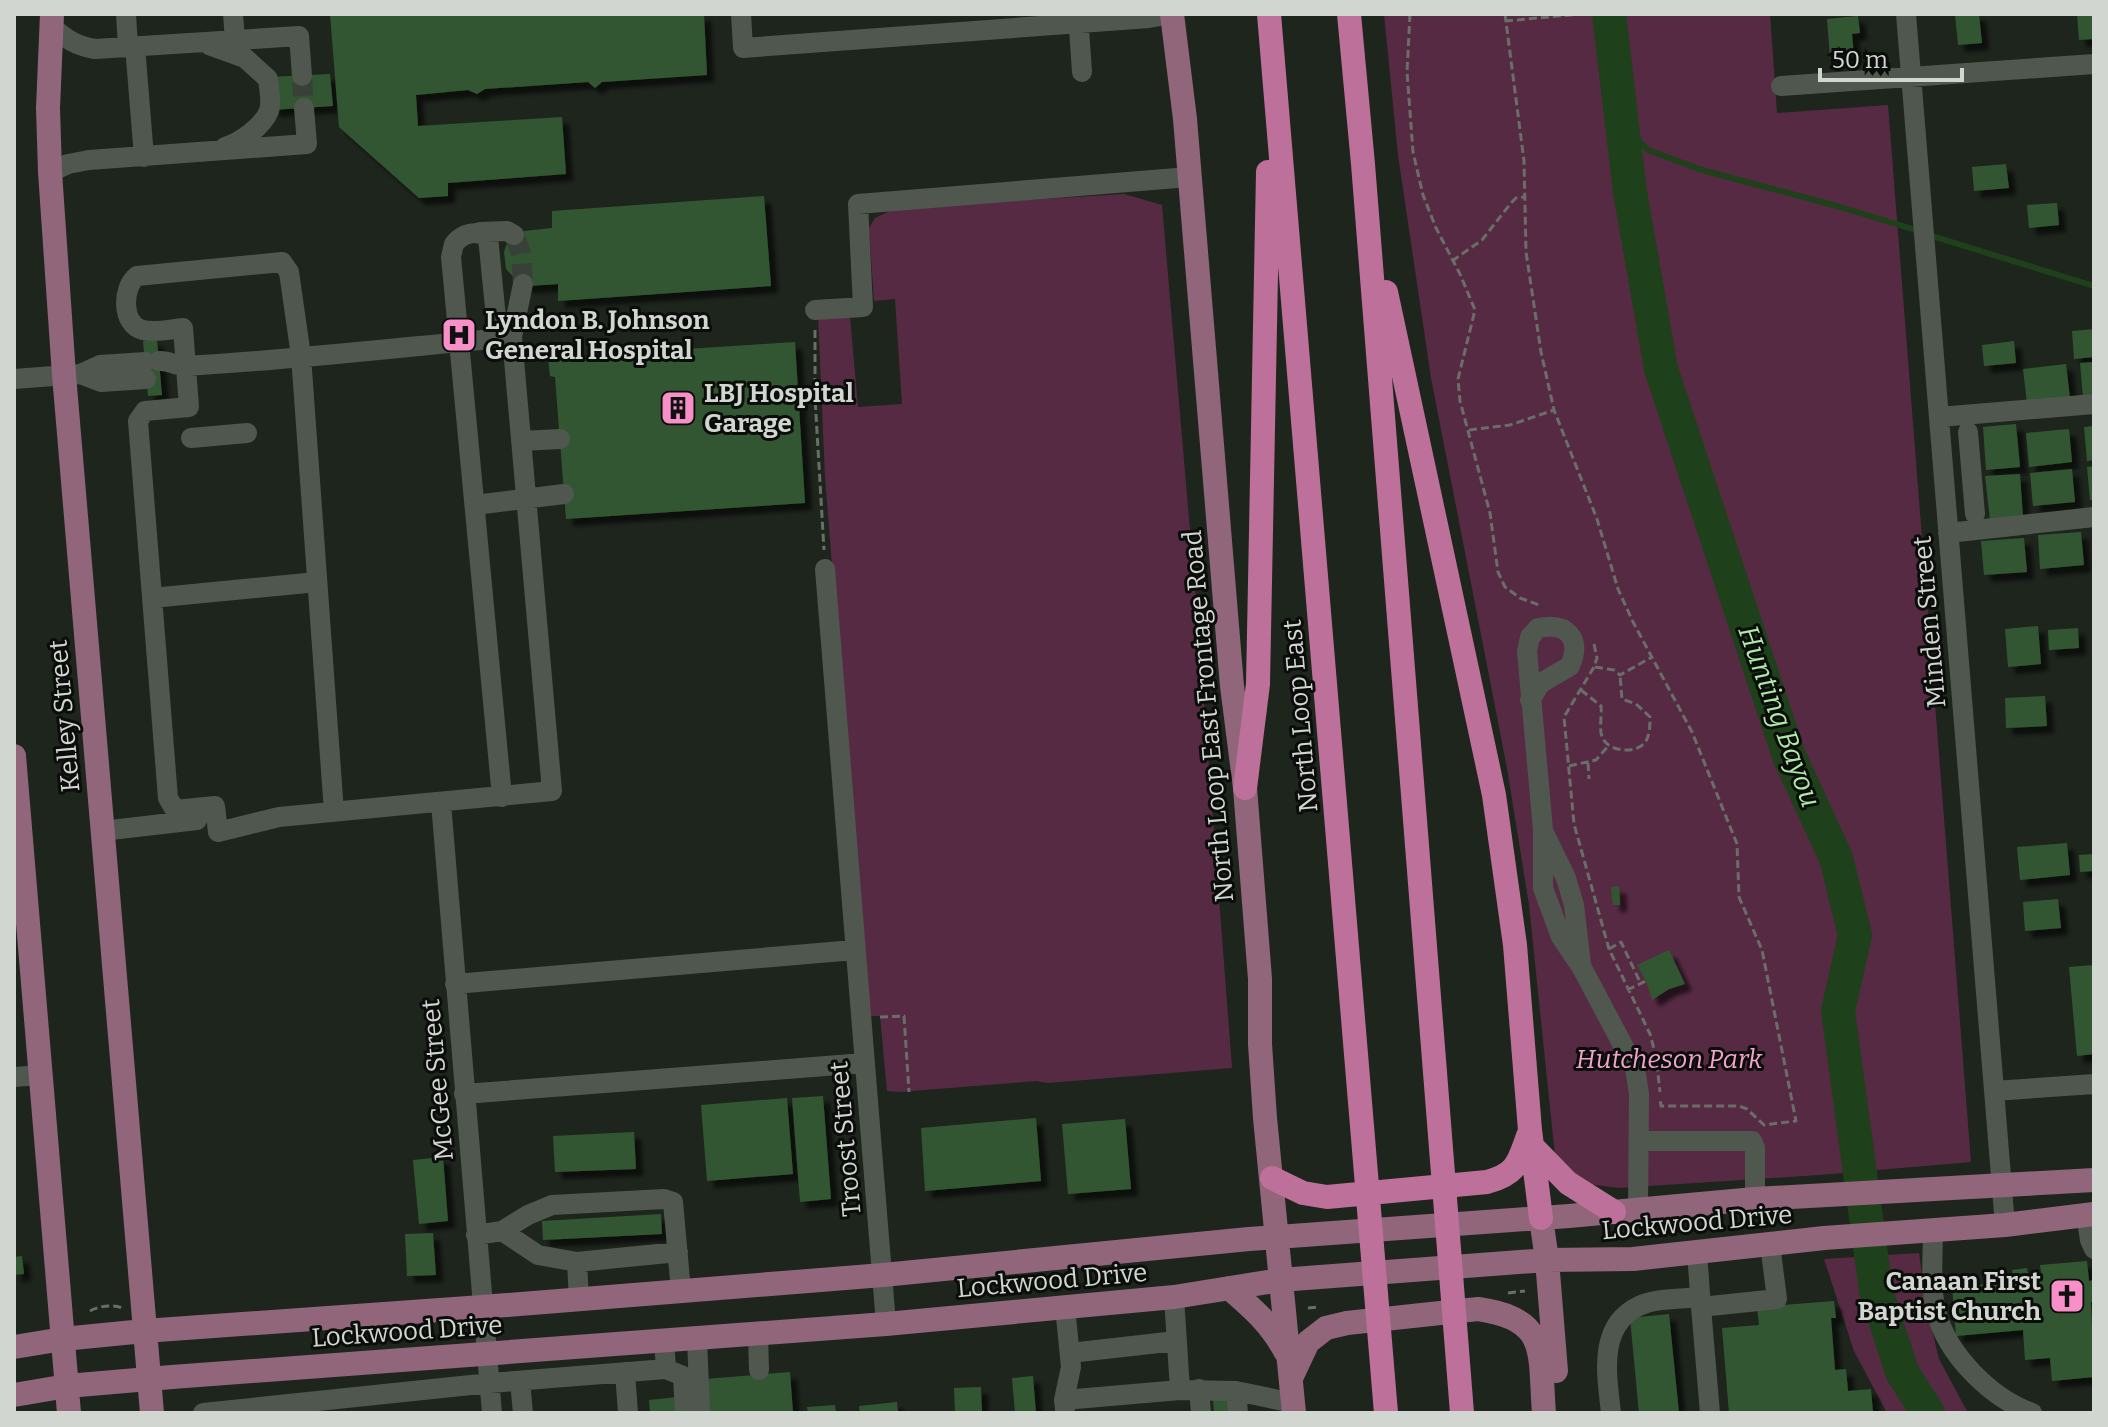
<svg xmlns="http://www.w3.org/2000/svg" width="2108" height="1427" font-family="Bitter,serif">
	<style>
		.green { fill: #572a43 }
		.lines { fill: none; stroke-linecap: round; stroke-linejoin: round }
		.stream { stroke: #1e411b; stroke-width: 6 }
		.river { stroke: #1e411b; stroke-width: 34 }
		.building { fill: #335730; filter: url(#shadow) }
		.minor-tunnel { stroke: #394038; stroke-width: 20; stroke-dasharray: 20 10; stroke-linecap: butt }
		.path { stroke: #696f68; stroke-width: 3; stroke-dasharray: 8 4; stroke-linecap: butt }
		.minor { stroke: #4f574e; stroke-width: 20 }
		.major { stroke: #91667b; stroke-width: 24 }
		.highway { stroke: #bd7099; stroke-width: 24 }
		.labels { text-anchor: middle; stroke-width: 6; stroke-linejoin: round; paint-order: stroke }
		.poi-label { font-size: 26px; font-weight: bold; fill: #d2d6d1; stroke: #0a0d0a; text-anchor: start }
		.street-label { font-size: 26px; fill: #d2d6d1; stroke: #0a0d0a }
		.park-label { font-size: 26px; font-style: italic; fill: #f1a3cb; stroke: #0a0d0a }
		.water-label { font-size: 28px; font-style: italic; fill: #afe9a8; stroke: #0a0d0a }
	</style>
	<defs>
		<filter id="shadow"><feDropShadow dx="7" dy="7" stdDeviation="2" flood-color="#0009"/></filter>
	</defs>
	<rect width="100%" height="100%" fill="#1e251d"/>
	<path class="green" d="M1384,14H1770L1777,113L1888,105L1971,1162L1819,1175L1618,1188L1581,1183L1555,1156L1529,905L1507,768L1431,378L1398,155Z
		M1124,194L1162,205L1198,623L1232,1068L1048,1083L1036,1081L900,1092L887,1091L880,1016H868L825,477L818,315L850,317L858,407L902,404L895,299L874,301L869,228L875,218L896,208Z
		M1919,1253L1927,1309L1939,1359L1968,1413H1887L1854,1351L1824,1259Z"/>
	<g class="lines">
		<path class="stream" d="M1624,127L1648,150L1702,170L1837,206L1919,231
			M1929,235L2094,286"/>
		<path class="river" d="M1609,14L1630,192L1661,369L1789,756L1836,858L1855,935L1838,1011L1876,1291L1902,1372L1928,1413"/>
	</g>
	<path class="building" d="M330,14H704L707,75L602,82L595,88L588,82L485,89L477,94L468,90L416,95L418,126L562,117L566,174L448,183V196L419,198L339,127Z
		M1955,14H1979L1982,43L1958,45Z
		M2077,14H2094V39L2079,40Z
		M1858,16L1860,33L1852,34L1854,56L1830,58L1827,19Z
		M330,74L333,106L272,110L269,77Z
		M2006,164L2009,188L1974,191L1972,167Z
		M764,196L771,286L558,301V284L529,286L519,283L506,269L504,252L507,243L514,235L524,231L552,228V211Z
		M2057,203L2059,225L2029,228L2027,205Z
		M2094,329V357L2074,359L2072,331Z
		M157,340L162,395L148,396L143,341Z
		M2014,341L2016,363L1984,366L1982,345Z
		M795,342L805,503L566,519L555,377L550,376L548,358Z
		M2094,362V396L2083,397L2080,363Z
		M2066,364L2070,398L2027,403L2023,369Z
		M2016,424L2020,467L1986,470L1983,427Z
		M2094,426V460L2087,461L2084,427Z
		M2069,429L2072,462L2029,467L2026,433Z
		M2094,466V500H2090L2087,467Z
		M2072,469L2075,502L2033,506L2030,473Z
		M2020,474L2023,517L1990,520L1985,476Z
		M2081,532L2084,565L2040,569L2038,535Z
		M2024,538L2027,572L1984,575L1981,541Z
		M2038,626L2041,664L2008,667L2005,629Z
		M2078,628L2079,648L2049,650L2048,630Z
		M2045,696L2047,726L2006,728L2005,698Z
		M2067,843L2070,875L2020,880L2017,847Z
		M2094,854V871L2080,872L2079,855Z
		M1619,886L1620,905H1613L1611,887Z
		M2058,899L2061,928L2025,931L2023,902Z
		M1669,950L1685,984L1669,989L1652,1000L1646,981L1637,965Z
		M2094,965V1054L2077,1056L2069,967Z
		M823,1096L831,1199L800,1202L792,1098Z
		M787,1098L793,1174L707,1181L701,1105Z
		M1036,1118L1041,1181L925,1191L921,1128Z
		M1125,1119L1131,1189L1068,1194L1062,1124Z
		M634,1132L636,1169L555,1172L553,1136Z
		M443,1157L448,1221L419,1224L413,1160Z
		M661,1214L662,1234L543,1240L542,1221Z
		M433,1233L436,1275L407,1276L405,1234Z
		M22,1256L24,1274L14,1275V1257Z
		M2087,1261L2089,1281L2094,1280V1301L2091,1302L2094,1377L2052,1381L2050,1358L2025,1360L2023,1330L1956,1336L1952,1287L2014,1282L2012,1270L2027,1268L2029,1281L2042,1280L2040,1265Z
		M1834,1301L1836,1318H1831L1835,1370L1846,1369L1848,1391L1871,1389L1873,1413H1729L1722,1328L1759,1325L1757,1307Z
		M1669,1314L1679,1413H1639L1630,1318Z
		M790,1372L793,1413H708L705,1379Z
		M1033,1376L1036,1413H1015L1012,1378Z
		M981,1387L982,1413H955L954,1388Z
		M678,1397L679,1413H650L649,1400Z
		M1230,1399L1231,1413H1214L1213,1400Z
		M897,1402L898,1413H860L859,1406Z
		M835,1405L836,1413H808L807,1407Z"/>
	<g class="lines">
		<path class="minor-tunnel" d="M302,76L304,108
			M514,235L521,253L523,284"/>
		<path class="path" d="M1410,14L1407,72L1413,152L1423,195L1436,228L1460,274L1475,310L1458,379L1460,401L1490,513L1498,572L1505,587L1520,598L1542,606
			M1505,14L1524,161L1526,252L1541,352L1554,410L1597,519L1618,589L1633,622L1692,732L1737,844L1739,897L1762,950L1796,1121L1764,1125L1747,1109L1739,1106H1661L1660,1099
			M1505,21L1580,14
			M1452,261L1482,240L1511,203L1516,198L1524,197
			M815,330V398L824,550
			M1469,430L1510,425L1554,410
			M1594,644L1597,658L1594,667L1564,717L1574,824L1609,949L1650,1034L1656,1056L1660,1092
			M1595,667L1614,670L1620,675L1652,657
			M1581,690L1601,706C1602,716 1599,728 1602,737C1608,752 1637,755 1646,741C1650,734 1650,725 1650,717L1636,704L1622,699L1620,675
			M1588,763L1589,779
			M1569,766L1596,760L1609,745
			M1609,949L1621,942L1641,984
			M1627,990L1646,981
			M880,1017L904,1016L909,1092
			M1508,1293L1525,1291
			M1308,1308L1320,1307
			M90,1311C98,1306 114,1304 122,1308"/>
		<path class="minor" d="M126,14L128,46
			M233,14L235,40
			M741,14L743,48L1149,18L1172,14
			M1078,14L1082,72
			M1906,14L2005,1225
			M51,26C66,39 76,46 95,49L299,36L302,76
			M209,45L245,58L268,79C269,88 272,102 269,111C262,127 241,142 225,147
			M135,46L144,157
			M1781,86L2094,64
			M50,172L68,164L89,160L307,144L304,108
			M480,232L507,231L514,235
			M815,310L863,307L858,204L1189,177
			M512,337L523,284
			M498,338L488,237C476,230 463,233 454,244L451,257L502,797
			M159,361C169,360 175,366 185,366C295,360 403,347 512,337L552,791L279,817L218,832L215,806L175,810L168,798L138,421L145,411L189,407L183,328C171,329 155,333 143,330C121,325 122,287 137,276L282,262L289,272L301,356L334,812
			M80,374L100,365L145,362
			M14,379L80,374L101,382L146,379
			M1939,417L2094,404
			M1968,432L1975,514
			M191,438L247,433
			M521,441L560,439
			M475,505L564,494
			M1948,533L2094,517
			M825,569L886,1324
			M152,598L317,582
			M1530,700L1541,683L1570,666C1582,638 1567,622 1538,628L1530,637L1527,651L1543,830V888L1561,937L1582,968L1635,1068L1639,1094L1638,1209
			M441,803L492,1413
			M102,831L197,820
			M1545,835L1566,878L1574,905L1581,964
			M455,984L854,950
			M14,1077L41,1075
			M1994,1091L2094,1084
			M464,1094L864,1063
			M1639,1141H1752L1755,1148V1199
			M2086,1215L2090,1240L2094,1249
			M1933,1230C1933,1256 1930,1287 1936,1311C1947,1355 1991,1398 2032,1413
			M502,1231L538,1255L577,1262
			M476,1235L502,1231L528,1215L552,1205L664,1199L673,1202L681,1291
			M1697,1252L1701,1307L1777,1299L1770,1244
			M1174,1297L1180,1390L1236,1391L1293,1403
			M579,1300L577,1262L678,1252
			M1701,1307L1710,1413
			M758,1333L759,1370
			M697,1338L700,1413
			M1070,1353L1176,1341
			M666,1369L683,1376L685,1413
			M625,1372L628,1413
			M520,1381L523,1413
			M1199,1389L1201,1413
			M1236,1391L1238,1413
			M1064,1400L1180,1390
			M1065,1409L1064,1400L1071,1367L1065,1307
			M203,1413L490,1383L666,1369L664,1340
			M1611,1413C1607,1376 1597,1326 1639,1306C1656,1298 1681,1299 1700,1297"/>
		<path class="major" d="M52,14L48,108L50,172L64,375L152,1413
			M1172,14L1185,119L1232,686L1245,788L1260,979V1044L1265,1118L1294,1413
			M14,756L69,1413
			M1541,1218L1547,1260L1556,1371
			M1229,1288C1251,1307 1271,1324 1285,1351
			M14,1347L63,1339L144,1331L482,1307L883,1275L1249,1239L1569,1216L1755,1199L2094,1180
			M1292,1376L1308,1342L1326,1328L1347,1323L1478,1309C1550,1319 1539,1353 1544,1413
			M14,1395L67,1386L172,1377L886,1324L1174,1297L1280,1280L1547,1260L1633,1259L1824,1238L2005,1225L2094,1214"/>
		<path class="highway" d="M1269,14L1386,1413
			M1349,14L1363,164L1462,1413
			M1386,292L1494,795L1515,945L1530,1130L1541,1218
			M1245,788L1258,684L1268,172
			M1532,1146L1568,1183L1614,1212
			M1272,1178L1303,1193L1327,1197L1487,1182C1517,1174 1518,1163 1528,1136"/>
	</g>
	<defs>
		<symbol id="hospital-square" viewBox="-11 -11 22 22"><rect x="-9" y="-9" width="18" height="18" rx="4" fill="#f98fc8" stroke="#0a0d0a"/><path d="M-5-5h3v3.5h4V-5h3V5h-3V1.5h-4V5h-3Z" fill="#111"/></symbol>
		<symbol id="building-square" viewBox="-11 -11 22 22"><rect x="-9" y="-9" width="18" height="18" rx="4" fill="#f98fc8" stroke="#0a0d0a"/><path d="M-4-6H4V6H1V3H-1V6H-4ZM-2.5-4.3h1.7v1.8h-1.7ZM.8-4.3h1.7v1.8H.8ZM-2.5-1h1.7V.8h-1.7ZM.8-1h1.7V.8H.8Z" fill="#111"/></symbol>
		<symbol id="church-square" viewBox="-11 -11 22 22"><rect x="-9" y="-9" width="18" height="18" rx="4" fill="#f98fc8" stroke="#0a0d0a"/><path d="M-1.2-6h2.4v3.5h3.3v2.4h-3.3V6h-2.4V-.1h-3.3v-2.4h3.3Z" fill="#111"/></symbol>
	</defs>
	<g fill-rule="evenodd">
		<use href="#hospital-square" x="439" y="315" width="40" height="40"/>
		<use href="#building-square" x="658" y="388" width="40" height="40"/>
		<use href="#church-square" x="2047" y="1276" width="40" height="40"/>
	</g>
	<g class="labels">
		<g class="poi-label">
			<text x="485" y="329">Lyndon B. Johnson<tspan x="485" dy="30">General Hospital</tspan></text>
			<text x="704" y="402">LBJ Hospital<tspan x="704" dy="30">Garage</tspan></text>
			<text x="2041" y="1290" text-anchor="end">Canaan First<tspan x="2041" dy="30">Baptist Church</tspan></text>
		</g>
		<g class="street-label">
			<text transform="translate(1929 622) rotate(-95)" y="9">Minden Street</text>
			<text transform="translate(64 716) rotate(-95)" y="9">Kelley Street</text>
			<text transform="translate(1208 716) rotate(-95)" y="9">North Loop East Frontage Road</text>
			<text transform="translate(1300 716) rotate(-95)" y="9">North Loop East</text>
			<text transform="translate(437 1080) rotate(-95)" y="9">McGee Street</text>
			<text transform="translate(845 1139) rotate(-95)" y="9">Troost Street</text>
			<text transform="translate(1697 1222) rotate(-5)" y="9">Lockwood Drive</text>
			<text transform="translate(1052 1280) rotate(-5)" y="9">Lockwood Drive</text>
			<text transform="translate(407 1331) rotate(-4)" y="9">Lockwood Drive</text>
		</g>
		<g class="park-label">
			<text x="1669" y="1068">Hutcheson Park</text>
		</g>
		<g class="water-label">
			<text transform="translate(1780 716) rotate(70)" y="10">Hunting Bayou</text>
		</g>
	</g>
	<rect width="2108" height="1427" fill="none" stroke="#d2d6d1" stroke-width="32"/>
	<path d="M1820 68v12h142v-12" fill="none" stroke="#d2d6d1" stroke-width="4"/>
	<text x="1832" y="68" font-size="24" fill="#d2d6d1" stroke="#0a0d0a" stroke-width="6" paint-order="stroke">50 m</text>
</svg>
